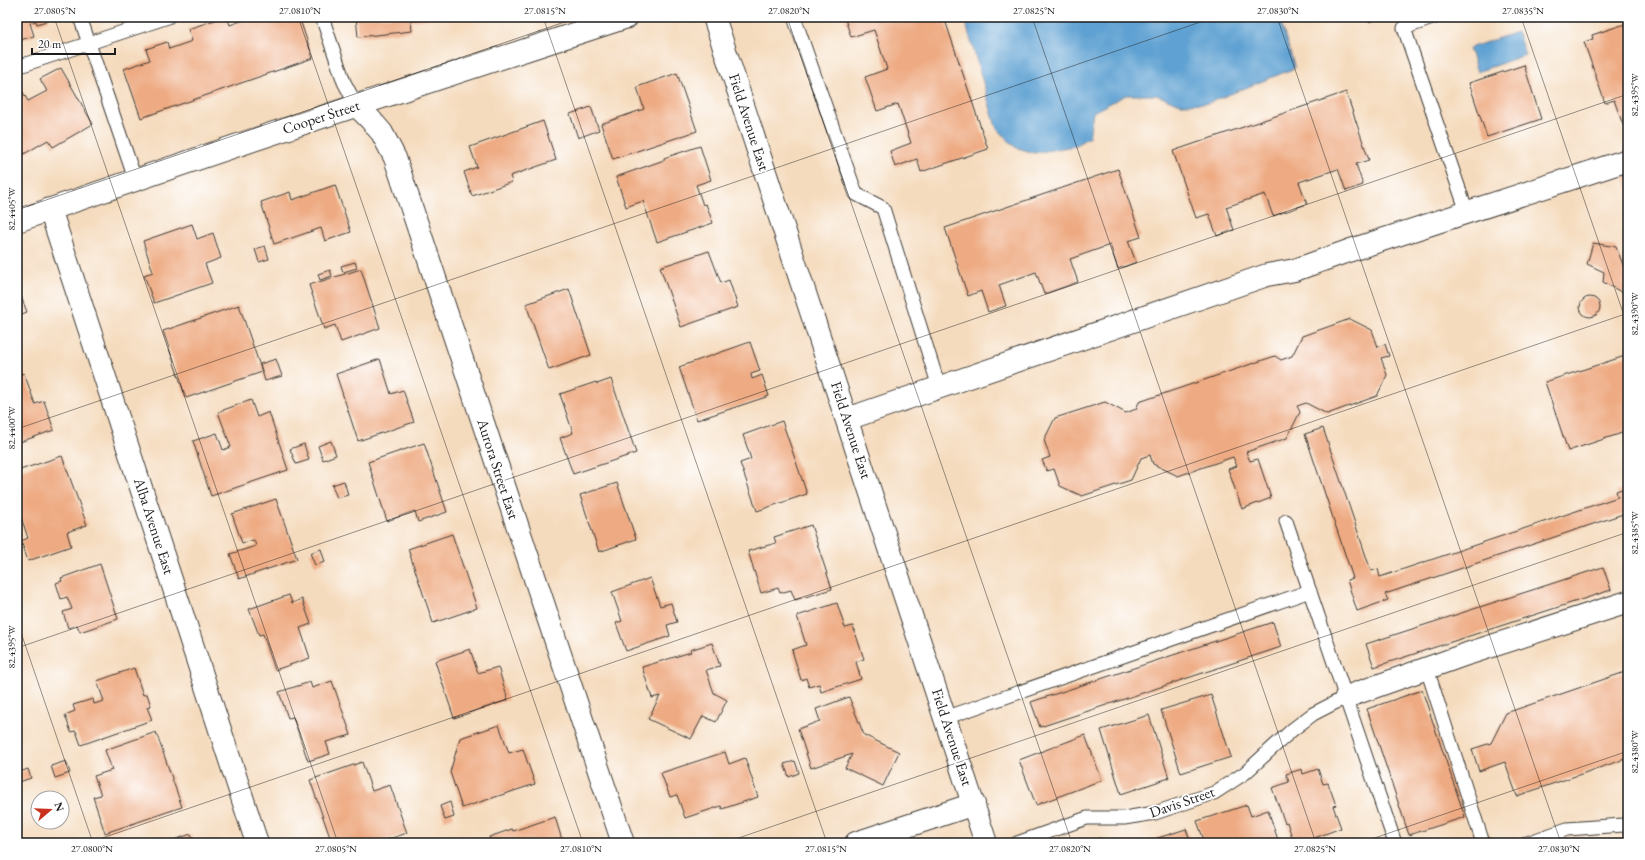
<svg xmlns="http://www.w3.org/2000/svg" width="1645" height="860" font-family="'EB Garamond',serif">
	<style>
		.water { fill: #5fa1d2; stroke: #3e5e77 }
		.building { fill: #eeaa82 }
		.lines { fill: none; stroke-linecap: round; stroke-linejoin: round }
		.service-casing { stroke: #3d3934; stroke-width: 15 }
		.minor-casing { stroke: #3d3934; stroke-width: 24 }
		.service { stroke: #fff; stroke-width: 13 }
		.minor { stroke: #fff; stroke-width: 22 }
		.ticks { fill: none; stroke: #1c1c1c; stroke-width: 1; stroke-opacity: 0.45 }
		.labels { text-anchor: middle; stroke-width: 3.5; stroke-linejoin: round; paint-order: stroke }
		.street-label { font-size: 15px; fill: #1c1c1c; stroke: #fff }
		.neatline { fill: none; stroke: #1c1c1c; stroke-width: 1.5 }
		.ticks-label { font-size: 10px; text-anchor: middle; fill: #1c1c1c }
	</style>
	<rect width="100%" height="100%" fill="#fff"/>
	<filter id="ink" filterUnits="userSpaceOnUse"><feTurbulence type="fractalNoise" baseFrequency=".025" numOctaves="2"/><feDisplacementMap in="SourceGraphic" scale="8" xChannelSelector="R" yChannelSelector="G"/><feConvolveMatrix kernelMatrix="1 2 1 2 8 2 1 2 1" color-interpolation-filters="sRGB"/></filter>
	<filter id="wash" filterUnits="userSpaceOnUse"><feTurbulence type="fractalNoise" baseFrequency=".012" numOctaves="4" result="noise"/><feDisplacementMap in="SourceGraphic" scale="16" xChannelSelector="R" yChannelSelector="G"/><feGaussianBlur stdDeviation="0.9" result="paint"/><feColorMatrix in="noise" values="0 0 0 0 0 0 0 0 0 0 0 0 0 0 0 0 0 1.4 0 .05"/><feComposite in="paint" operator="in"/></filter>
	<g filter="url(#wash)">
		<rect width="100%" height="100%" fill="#f5dbbe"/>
		<path class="water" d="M964,17H1279L1295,68L1208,103L1181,104L1156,95H1126L1093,112L1089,137L1074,146L1034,153L1015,147L996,127Z
			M1517,32L1525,55L1477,72L1469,48Z"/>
		<g id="blocks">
			<path class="building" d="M17,17H48L49,20L37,24L36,21L30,23L34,36L17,41Z
				M224,17H227L230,25L252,17H272L273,19L279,17H299L313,58L141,118L124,69L150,60L146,49L167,42L169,49L192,41L188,29Z
				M356,17H434V18L411,21L412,31L358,37Z
				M851,17H944L988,149L921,172L917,159L895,167L890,151L911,143L898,104L877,111L865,77L887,69L874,30L851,37L845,19Z
				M1367,17H1382L1369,22Z
				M1628,23V123L1623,125L1614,100L1605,103L1584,42L1593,39L1592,35Z
				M1524,65L1541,119L1487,137L1469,83Z
				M61,68L93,124L53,147L48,140L17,158V82L28,101L47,91L40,79Z
				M677,73L697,131L613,159L601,124L644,109L637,87Z
				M1346,92L1369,160L1356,164L1363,185L1346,191L1338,169L1299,182L1307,204L1273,216L1265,194L1226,207L1234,230L1217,236L1209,214L1196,218L1173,151Z
				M591,107L599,130L578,138L570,114Z
				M543,121L556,160L510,176L512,182L472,196L464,172L477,167L470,147Z
				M700,146L711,180L696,185L703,205L706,204L713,223L657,242L643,201L626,207L616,177L664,160V158Z
				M1118,169L1141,237L1128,241L1136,262L1118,269L1110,245L1070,259L1078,282L1044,294L1036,272L999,285L1006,306L988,312L981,291L968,296L945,228Z
				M1628,170V190L1622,172Z
				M335,185L351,232L325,241L321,228L274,244L261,202L290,192L292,200Z
				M192,224L197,239L213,233L221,258L205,264L212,283L154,303L144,275L153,272L143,241Z
				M1593,243L1616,247L1628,277V282L1623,293L1603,282L1604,272L1587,264Z
				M265,246L269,259L259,262L255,249Z
				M709,251L721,283L729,280L738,307L681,327L660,267Z
				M355,262L357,268L343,272L341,266Z
				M361,269L380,328L341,342L335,325L324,329L309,285Z
				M330,270L332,276L320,280L318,274Z
				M17,286L27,312L17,316Z
				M569,289L591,355L549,370L526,304Z
				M1580 307a10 10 0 1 1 20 0a10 10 0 1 1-20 0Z
				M239,305L262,372L186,398L163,331Z
				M1350,319L1372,330L1378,347L1385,344L1389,356L1381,358L1387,375L1377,396L1327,414L1306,403L1297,406L1300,412L1287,438L1246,452L1250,461L1258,459L1271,498L1242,509L1228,469L1237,466L1233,457L1178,476L1153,464L1150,455L1141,458L1131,480L1082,496L1060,486L1054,469L1047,471L1042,460L1050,457L1044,440L1055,418L1105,402L1126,413L1136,409L1139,402L1275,356L1281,360L1292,356L1302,336Z
				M750,342L760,371L751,374L752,379L762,375L769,396L697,420L679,367Z
				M1628,355V431L1568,451L1545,382Z
				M276,359L282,376L265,381L260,364Z
				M380,359L391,394L403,390L414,422L358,441L336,374Z
				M24,373L35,404L44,401L54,430L17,443V376Z
				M611,379L636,453L573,474L560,438L573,433L560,394L596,382L597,384Z
				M251,400L257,417L269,412L288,470L211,496L193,441L217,433L223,450L231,447L218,412Z
				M782,421L807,494L757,511L740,463L751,459L743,435Z
				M1323,428L1371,571L1378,569L1380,577L1618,497L1616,491L1628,487V520L1625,521L1623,514L1385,594L1388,600L1357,611L1347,580L1353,578L1305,434Z
				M331,441L336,455L323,460L318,446Z
				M424,443L447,512L418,522L415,511L387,521L368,462Z
				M304,444L309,460L296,464L290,449Z
				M62,456L87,525L67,532L71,546L28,561L21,541L28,538L17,505V471Z
				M344,481L348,495L337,498L332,485Z
				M617,483L636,539L599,552L580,495Z
				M276,499L297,559L239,579L230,554L256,546L254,540L242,543L232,514Z
				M811,525L832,589L795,600L791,590L780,593L778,588L761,593L748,551L776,543L774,537Z
				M452,534L477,608L433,623L408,549Z
				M321,549L325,562L315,565L310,553Z
				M100,564L118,619L80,632L77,625L68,628L63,612L72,609L67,597L61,599L56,583L62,581L61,578Z
				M1603,567L1611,590L1374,667L1366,644Z
				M650,578L660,606L671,603L677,622L667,625L670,636L626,651L616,623L622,621L612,592Z
				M289,595L292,603L302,599L311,624L300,628L310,658L275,670L263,634L259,635L249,609Z
				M837,603L845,628L853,626L864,659L856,662L861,679L821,692L819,684L809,687L806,678L801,680L792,650L806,645L797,616Z
				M1273,622L1281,647L1040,727L1031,702Z
				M712,643L720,666L706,670L714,693L727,700L716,722L703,716L691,739L648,719L660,696L652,698L642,667L691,652L690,650Z
				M470,649L478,673L498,667L508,700L454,718L435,661Z
				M134,668L143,695L147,694L151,706L147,707L152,720L81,745L76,731L71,732L65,715L75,711L73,705L93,699L94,704L104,701L97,681Z
				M1628,671V758L1517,796L1505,762L1479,771L1472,749L1491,743L1506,713Z
				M332,681L351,735L326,742L330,754L308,761L293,717L288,718L279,692L310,682L312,688Z
				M1422,690L1465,817L1409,835L1367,709Z
				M1211,695L1231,757L1181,773L1161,710Z
				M849,697L864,735L899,752L883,786L845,768L852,754L811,768L798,729L820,721L816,709Z
				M1149,715L1169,778L1121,794L1101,730Z
				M499,725L509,753L523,749L535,784L462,808L450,772L460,738Z
				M156,732L182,807L105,833L93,797L101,795L94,776L112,770L105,750Z
				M1085,735L1102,780L1036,805L1019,760Z
				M725,752L729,764L745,758L758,797L722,809L721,806L685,818L677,795L670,797L661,773Z
				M66,761L70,773L55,778L51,766Z
				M795,761L799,773L789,777L784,764Z
				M362,762L372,791L390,785L407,833L377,843H332L310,780Z
				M28,769L31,778L19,782L17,773Z
				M1302,769L1303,774L1318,769L1323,784L1328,783L1336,805L1333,806L1341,828L1309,840V839L1294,843L1287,822L1285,823L1272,788L1289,782L1286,774Z
				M450,802L454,817L445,820L440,806Z
				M1247,805L1251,816L1268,810L1279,843H1205L1197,821Z
				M555,817L563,843H491L489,837L512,829L513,831Z
				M1186,829L1191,843H1142Z
				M191,834L194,843H165Z
				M1100,838L1102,843H1086Z"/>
		</g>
	</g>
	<g filter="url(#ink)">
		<use href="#blocks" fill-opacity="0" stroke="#3d3934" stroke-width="1"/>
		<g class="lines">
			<defs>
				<path id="service" d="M80,17L135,179
					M322,17L344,82L356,105
					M794,17L856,194L883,208L939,387
					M1435,17L1404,28L1467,212
					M17,67L168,17
					M1286,521L1395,843
					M1427,669L1483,843
					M945,718L1310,591
					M1017,843L1087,818H1124L1155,813L1214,793L1245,773L1292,730L1313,714L1346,697
					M1527,843L1567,829L1623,825L1628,826"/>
				<path id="minor" d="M714,17L986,843
					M356,105L370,119L382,133L395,158L623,843
					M50,209L257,843
					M17,221C219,150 423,83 627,17
					M847,419L1267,275L1295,270L1348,251L1628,160
					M1346,697L1467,654L1628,602
					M856,843L974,804"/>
			</defs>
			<use href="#service" class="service-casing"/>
			<use href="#minor" class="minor-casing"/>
			<use href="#service" class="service"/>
			<use href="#minor" class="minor"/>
		</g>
	</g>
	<path class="ticks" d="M54,17L338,843M298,17L583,843M543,17L827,843M787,17L1072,843M1032,17L1316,843M1277,17L1561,843M1521,17L1628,327M17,210L579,17M17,429L1215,17M17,621L93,843M17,648L1628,94M88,843L1628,313M724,843L1628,532M1360,843L1628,751"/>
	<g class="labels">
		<g class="street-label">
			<text transform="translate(321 117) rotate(-18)" y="5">Cooper Street</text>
			<text transform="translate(749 122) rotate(72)" y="5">Field Avenue East</text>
			<text transform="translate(851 430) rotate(72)" y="5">Field Avenue East</text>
			<text transform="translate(498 469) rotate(72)" y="5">Aurora Street East</text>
			<text transform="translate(154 526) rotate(72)" y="5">Alba Avenue East</text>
			<text transform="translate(952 737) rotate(72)" y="5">Field Avenue East</text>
			<text transform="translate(1182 802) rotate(-19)" y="5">Davis Street</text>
		</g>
	</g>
	<rect width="1645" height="860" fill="none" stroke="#fff" stroke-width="44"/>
	<g transform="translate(50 810) rotate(71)"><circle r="19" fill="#ffffff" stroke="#a4a4a4"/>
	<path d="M0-3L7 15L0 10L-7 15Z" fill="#c8321e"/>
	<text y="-6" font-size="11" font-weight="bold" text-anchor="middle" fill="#1c1c1c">N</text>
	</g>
	<path d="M32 48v6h83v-6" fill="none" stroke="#1c1c1c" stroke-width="2"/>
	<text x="38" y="48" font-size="12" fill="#1c1c1c" stroke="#ffffff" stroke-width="3" paint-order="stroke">20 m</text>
	<rect x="22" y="22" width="1601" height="816" class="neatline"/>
	<g class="ticks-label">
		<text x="55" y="14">27.0805°N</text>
		<text x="300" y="14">27.0810°N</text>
		<text x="545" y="14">27.0815°N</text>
		<text x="789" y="14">27.0820°N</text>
		<text x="1034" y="14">27.0825°N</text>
		<text x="1278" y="14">27.0830°N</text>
		<text x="1523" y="14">27.0835°N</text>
		<text transform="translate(1634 95) rotate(-90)" y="4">82.4395°W</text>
		<text transform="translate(11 209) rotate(-90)" y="4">82.4405°W</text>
		<text transform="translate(1634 314) rotate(-90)" y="4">82.4390°W</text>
		<text transform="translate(11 428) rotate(-90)" y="4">82.4400°W</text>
		<text transform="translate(1634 533) rotate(-90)" y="4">82.4385°W</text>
		<text transform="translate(11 647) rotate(-90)" y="4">82.4395°W</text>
		<text transform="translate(1634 752) rotate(-90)" y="4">82.4380°W</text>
		<text x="92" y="852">27.0800°N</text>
		<text x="336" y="852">27.0805°N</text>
		<text x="581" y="852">27.0810°N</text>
		<text x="826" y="852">27.0815°N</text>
		<text x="1070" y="852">27.0820°N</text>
		<text x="1315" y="852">27.0825°N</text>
		<text x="1559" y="852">27.0830°N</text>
	</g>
</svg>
